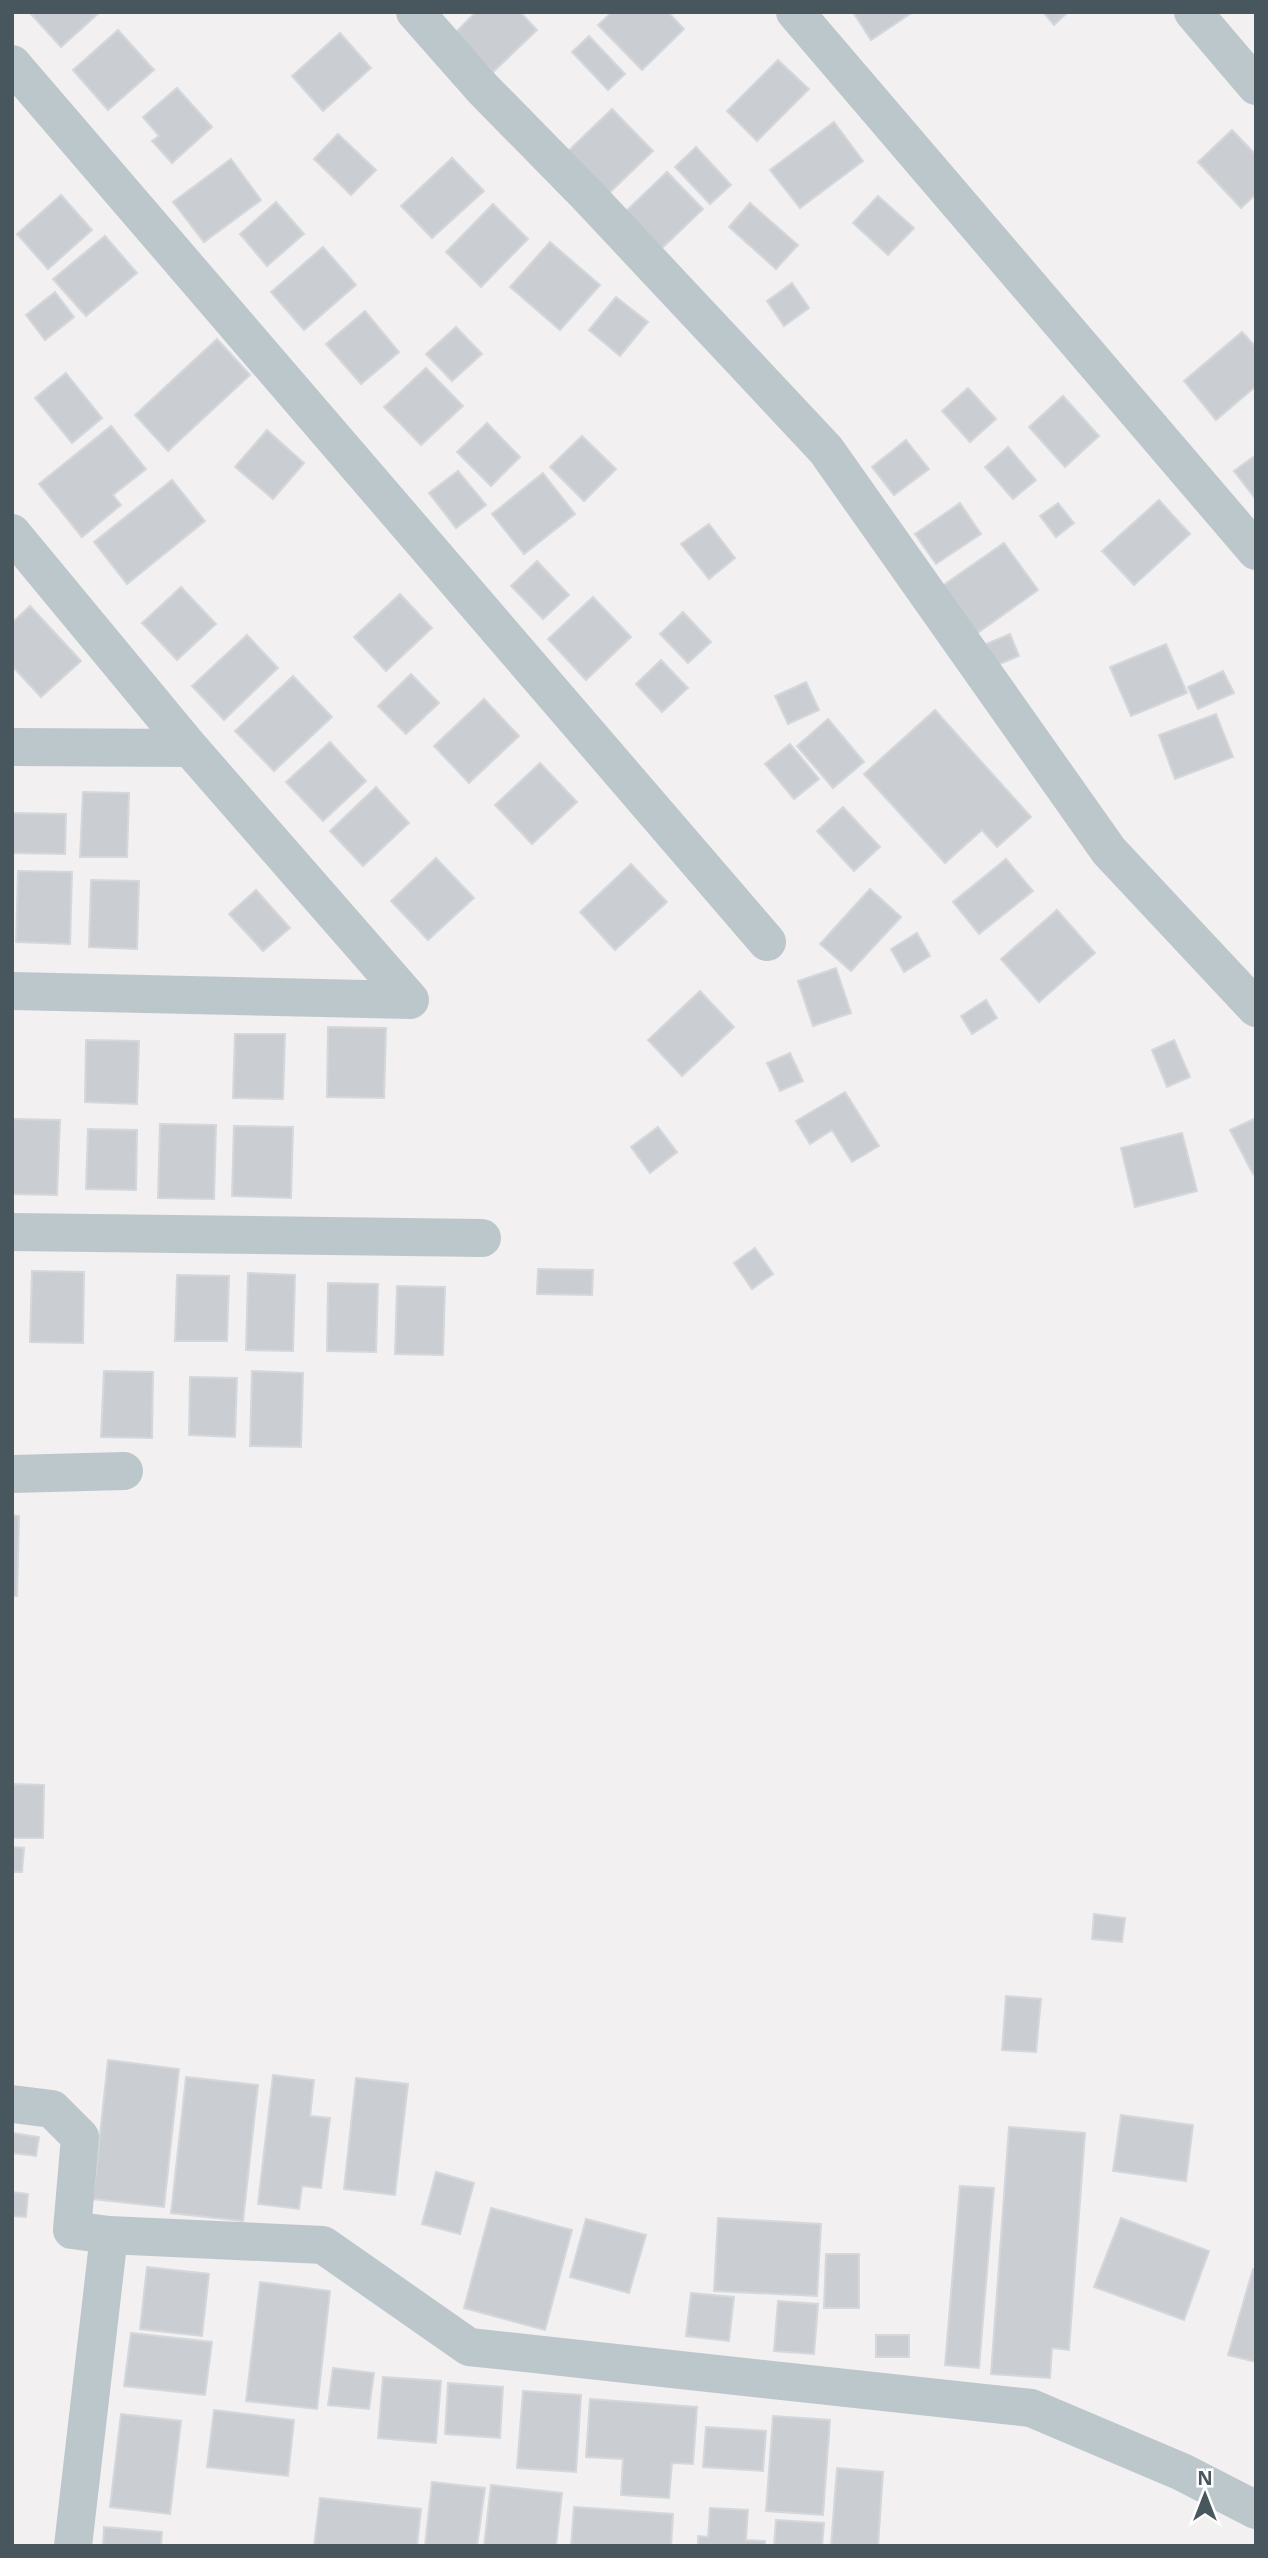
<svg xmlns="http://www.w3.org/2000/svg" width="1268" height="2558" font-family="'Noto Sans',sans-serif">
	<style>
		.building { fill: #caced2; stroke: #d4d7db; stroke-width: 2 }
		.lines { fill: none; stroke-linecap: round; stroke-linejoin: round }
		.street { stroke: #bcc7cc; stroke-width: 38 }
	</style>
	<rect width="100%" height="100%" fill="#f2f0f0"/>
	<path class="building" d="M29,12H100L61,47Z
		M476,12H520L537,30L493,72L455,33Z
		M612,12H668L684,29L642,70L598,25Z
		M853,12H913L871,40Z
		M1043,12H1068L1054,25Z
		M118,30L154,70L108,110L73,70Z
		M340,33L371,68L323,111L292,76Z
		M589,36L625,74L608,90L572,52Z
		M778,60L809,89L757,141L727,111Z
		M177,88L212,127L172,163L152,141L159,136L143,117Z
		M612,109L653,151L606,196L565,154Z
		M834,122L863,161L800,208L770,170Z
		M1232,130L1256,155V194L1241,208L1198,162Z
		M338,134L376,170L351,195L314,159Z
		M696,147L731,185L710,204L675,167Z
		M452,158L484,191L432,238L401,206Z
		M231,159L261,200L204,242L173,202Z
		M667,172L703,209L659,251L623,214Z
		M61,195L92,230L48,269L17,234Z
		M878,196L914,228L888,255L853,223Z
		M276,202L304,234L267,266L240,234Z
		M750,203L798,245L776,269L729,227Z
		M493,204L528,239L481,287L446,252Z
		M105,236L137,273L86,316L53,279Z
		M550,242L600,285L560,330L510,287Z
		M323,247L356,285L304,330L271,292Z
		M792,283L809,308L784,326L767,301Z
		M55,292L74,317L45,340L26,315Z
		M616,297L648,322L620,356L589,330Z
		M365,311L399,352L361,384L326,344Z
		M456,327L482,354L452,381L426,354Z
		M1242,332L1256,347V386L1216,420L1184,381Z
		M217,339L250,375L168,451L135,415Z
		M426,368L463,406L421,445L384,407Z
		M66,373L102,418L72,443L35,398Z
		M968,388L996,419L970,442L942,411Z
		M1063,396L1099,436L1065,467L1029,427Z
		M487,423L520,457L491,486L457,452Z
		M111,426L146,469L113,495L121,505L82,537L39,484Z
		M267,430L304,463L273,499L235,467Z
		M582,436L616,469L584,501L550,467Z
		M906,440L929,469L894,495L872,467Z
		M1008,447L1036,480L1013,499L985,467Z
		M1256,455V496L1254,497L1234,471Z
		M458,471L486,505L456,528L429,493Z
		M543,473L575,514L524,554L492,514Z
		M172,480L205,521L127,584L94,542Z
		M1159,500L1190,534L1134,585L1102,551Z
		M960,503L981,534L936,564L915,534Z
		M1058,503L1074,523L1056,537L1040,516Z
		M709,524L735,558L709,579L681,544Z
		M1004,543L1038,590L969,639L935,591Z
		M537,561L569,595L543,619L511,586Z
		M181,587L216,624L177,660L142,623Z
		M400,594L432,628L386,671L354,637Z
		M593,597L631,637L586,680L548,639Z
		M30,606L81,661L41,697L12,666V623Z
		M683,612L711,642L688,663L660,634Z
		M1010,634L1019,656L995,666L986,644Z
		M247,635L278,668L224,720L192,686Z
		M1166,644L1187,693L1131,716L1110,667Z
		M661,660L688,688L662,712L636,684Z
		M1223,671L1234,693L1198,709L1188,687Z
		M411,674L439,703L406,734L378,706Z
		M293,676L332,717L274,771L235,731Z
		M806,682L819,710L788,724L775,696Z
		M484,699L519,736L469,783L434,746Z
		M935,710L1031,817L997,847L982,830L945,863L864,774Z
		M1216,714L1233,757L1175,779L1159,735Z
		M828,719L864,762L833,788L797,746Z
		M330,742L366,781L323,821L286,782Z
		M790,744L819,779L794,799L765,764Z
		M540,763L577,802L532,844L495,805Z
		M376,787L409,823L363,866L330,831Z
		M83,792L129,793L127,857H80Z
		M843,807L880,847L854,871L817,831Z
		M12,813L66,814L65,854L12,853Z
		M436,858L474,898L428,940L391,901Z
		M1006,859L1033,891L979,934L953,902Z
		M631,864L667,902L615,950L580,912Z
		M18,871L72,872L70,944L16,942Z
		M91,880L139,881L137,949L89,947Z
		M870,889L901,917L851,971L820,944Z
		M256,890L290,928L263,951L229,914Z
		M1057,910L1095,953L1039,1002L1001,959Z
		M917,933L930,956L904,972L891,949Z
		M836,968L851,1013L813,1026L798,981Z
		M700,991L734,1027L682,1076L648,1040Z
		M986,1000L997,1018L972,1034L961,1016Z
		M328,1027L386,1028L384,1098L327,1097Z
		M235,1034H285L283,1099L233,1098Z
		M86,1040L139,1041L137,1104L85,1102Z
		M1174,1040L1190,1077L1167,1087L1152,1050Z
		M790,1053L803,1081L780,1091L767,1063Z
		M845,1092L879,1146L852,1162L832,1130L810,1144L796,1121Z
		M1256,1118V1172L1253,1174L1230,1130Z
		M13,1119L60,1120L57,1195L12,1194Z
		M160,1124L216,1125L214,1199L158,1198Z
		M234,1126L293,1127L291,1198L232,1196Z
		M658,1127L677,1152L650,1173L631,1147Z
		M88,1129L137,1130L136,1190L86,1189Z
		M1182,1133L1197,1191L1135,1207L1121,1148Z
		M755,1248L773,1274L752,1289L734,1263Z
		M538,1269L593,1270L592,1295L537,1294Z
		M32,1271L84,1272L83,1343L30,1342Z
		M248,1273L295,1275L293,1351L246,1350Z
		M177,1275L229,1276L227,1341H175Z
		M328,1283L378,1284L376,1352L327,1351Z
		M397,1286L445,1287L443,1355L395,1354Z
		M104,1371L153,1372L152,1438L101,1437Z
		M252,1371L303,1373L301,1447L250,1446Z
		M190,1377L237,1378L235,1437L189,1435Z
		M12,1515L19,1516L17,1596H12Z
		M12,1784L44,1785L43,1838H12Z
		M12,1847L24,1848L22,1872H12Z
		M1094,1914L1125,1918L1122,1942L1092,1939Z
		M1006,1996L1041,1999L1036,2052L1002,2050Z
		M108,2060L179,2069L164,2207L93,2199Z
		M273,2075L314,2080L310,2116L330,2118L321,2188L302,2186L299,2209L258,2204Z
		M186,2077L258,2085L243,2221L171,2213Z
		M356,2078L408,2084L395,2195L344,2189Z
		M1121,2115L1193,2125L1186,2181L1113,2171Z
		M1009,2127L1085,2133L1069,2350L1052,2348L1050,2378L991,2374Z
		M12,2133L39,2137L36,2156L12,2153Z
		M436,2172L474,2183L460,2234L422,2224Z
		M960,2186L994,2188L979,2368L945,2365Z
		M12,2192L28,2194L26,2217L12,2216Z
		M491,2208L572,2230L545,2330L464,2308Z
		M718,2218L821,2224L817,2296L714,2291Z
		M1121,2218L1209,2251L1184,2320L1094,2287Z
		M586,2219L646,2235L629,2293L570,2277Z
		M826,2254H859V2308H824Z
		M147,2267L209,2274L202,2336L140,2329Z
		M1253,2269H1256V2362L1228,2355Z
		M260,2282L330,2291L317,2409L246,2401Z
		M691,2293L734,2297L729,2341L686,2336Z
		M778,2301L818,2304L814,2354L774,2351Z
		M131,2333L212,2342L205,2395L124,2386Z
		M876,2335H909V2357H876Z
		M333,2368L374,2373L369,2409L328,2405Z
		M383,2377L441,2381L436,2443L378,2438Z
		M448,2383L503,2387L500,2438L445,2434Z
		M523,2391L581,2395L576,2472L517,2468Z
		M590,2399L697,2407L693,2464L672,2463L669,2498L621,2495L623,2459L586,2457Z
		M214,2410L294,2420L288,2476L207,2467Z
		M121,2414L181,2421L170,2514L110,2507Z
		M773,2416L830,2420L823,2515L766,2511Z
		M706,2427L766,2431L763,2471L703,2467Z
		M837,2468L883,2472L878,2546H831Z
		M432,2482L485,2488L477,2546H425Z
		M491,2485L562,2493L556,2546H484Z
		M320,2498L421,2509L417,2546H314Z
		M574,2507L673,2514L671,2546H571Z
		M710,2508L748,2510L746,2540L765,2541V2546H698V2536L708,2537Z
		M776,2520L824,2523L822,2546H774Z
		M104,2527L162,2532L161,2546H103Z"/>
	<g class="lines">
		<path class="street" d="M415,12L483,89L589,197L826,450L1109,851L1256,1008
			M795,12L1256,551
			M1193,12L1256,86
			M12,64L767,942
			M12,533L190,748L410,1000
			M12,747L190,748
			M12,991L410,1000
			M12,1232L482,1238
			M12,1474L124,1471
			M12,2104L52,2109L80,2137L72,2230L109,2235L323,2245L469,2347L1031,2408L1182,2472L1256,2510
			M73,2546L109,2235"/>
	</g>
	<rect width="1268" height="2558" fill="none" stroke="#48575d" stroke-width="28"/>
	<g transform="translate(1205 2495)" stroke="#ffffff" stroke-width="5" paint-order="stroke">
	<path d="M0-5L12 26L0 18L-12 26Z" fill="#48575d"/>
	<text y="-10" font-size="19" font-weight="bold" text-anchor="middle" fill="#48575d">N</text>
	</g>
</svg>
